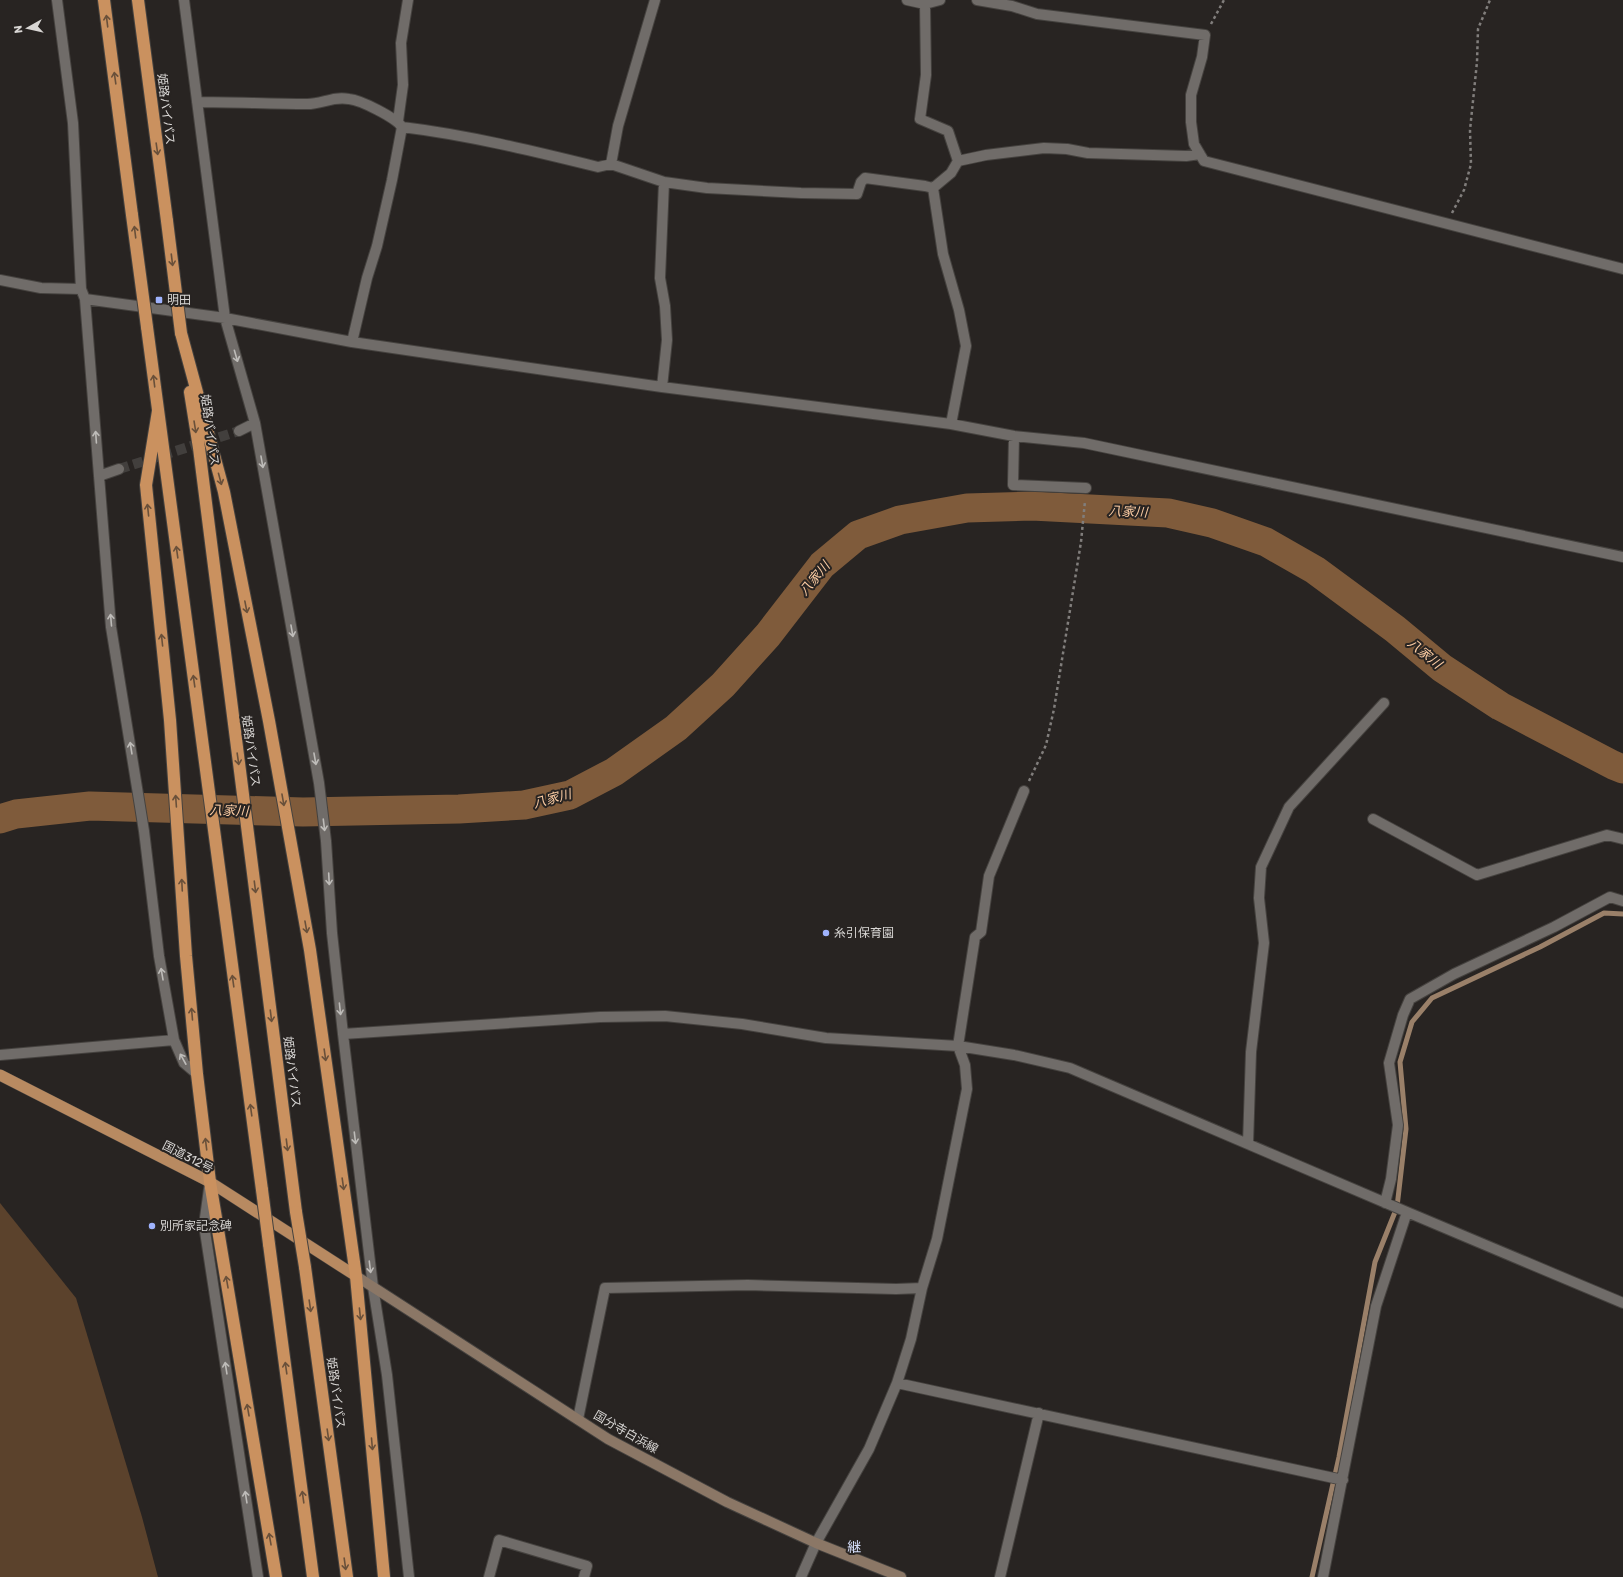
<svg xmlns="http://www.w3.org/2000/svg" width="1623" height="1577" font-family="Rubik,'Noto Sans JP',sans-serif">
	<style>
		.green { fill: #5b422c }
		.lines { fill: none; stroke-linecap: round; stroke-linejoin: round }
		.stream { stroke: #9a8069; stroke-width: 5 }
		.river { stroke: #7f5b3b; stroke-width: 29 }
		.minor-tunnel { stroke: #423f3d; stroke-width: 10; stroke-dasharray: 10 5; stroke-linecap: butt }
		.minor-casing { stroke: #45423f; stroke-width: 12 }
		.secondary-casing { stroke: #45423f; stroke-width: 12 }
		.trunk-casing { stroke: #45423f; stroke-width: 12 }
		.motorway-casing { stroke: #45423f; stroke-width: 14 }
		.path { stroke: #817e7c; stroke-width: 2.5; stroke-dasharray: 3 3; stroke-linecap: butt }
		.minor { stroke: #706c69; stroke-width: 10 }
		.secondary { stroke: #8b7766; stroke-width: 10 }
		.trunk { stroke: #b88a61; stroke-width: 11 }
		.motorway { stroke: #ca915f; stroke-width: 12 }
		.motorway-bridge-casing { stroke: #45423f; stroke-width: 14; stroke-linecap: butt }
		.motorway-bridge { stroke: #ca915f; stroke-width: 12 }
		.oneway { stroke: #69503a }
		.oneway2 { stroke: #bebcb9 }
		.poi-dot { fill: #9fb3fd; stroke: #282422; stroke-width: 1.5 }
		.labels { text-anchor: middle; stroke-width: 4; stroke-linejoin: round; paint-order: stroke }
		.street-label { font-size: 12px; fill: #d8d6d4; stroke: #282422 }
		.poi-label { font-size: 12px; fill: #d8d6d4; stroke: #282422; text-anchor: start }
		.water-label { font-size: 13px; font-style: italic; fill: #fccca3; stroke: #282422 }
		.quarter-label { font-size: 14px; fill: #d5defa; stroke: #282422 }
	</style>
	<rect width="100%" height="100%" fill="#282422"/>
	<path class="green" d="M0,1203L76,1298L142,1517L158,1577H0Z"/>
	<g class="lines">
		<path class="stream" d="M1312,1577L1339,1457L1375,1262L1397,1207L1406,1129L1400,1062L1412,1022L1432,998L1540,947L1604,913L1623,914"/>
		<path class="river" d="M0,819L16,814L90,806L303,812L459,809L524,805L570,795L614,772L676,728L723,685L768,635L822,565L858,535L900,520L967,508L1032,506L1168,513L1212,523L1266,542L1315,570L1395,629L1442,668L1500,706L1613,765L1623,769"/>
		<path class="minor-tunnel" d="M119,469L239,431"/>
		<defs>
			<path id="minor" d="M57,0L73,123L81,289L85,299L111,627L144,831L159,956L174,1040L184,1063L197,1074
				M184,0L225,318L255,423L319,783L326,841L332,933L343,1034L373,1287L387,1375L409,1577
				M907,0L925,4L940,0
				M977,0L1012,6L1037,14L1205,35L1202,57L1191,95V122L1194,144L1204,161L1623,269
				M925,4L926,75L920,119L948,131L958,161L951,173L933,188
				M197,102C234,102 271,104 307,104C323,104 332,96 349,99C361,100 396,118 402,127C468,135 533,151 598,167L611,164L664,182L707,188L801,193L857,194L861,182L865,178L925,186L933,188
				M398,121L403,85L401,43L408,0
				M958,161L986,155L1044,148L1067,149L1088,153L1186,156L1200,154
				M611,164L618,126L655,0
				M933,188L943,254L959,310L966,346L951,424
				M0,280L41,288L81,289
				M85,299L225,318L352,342L461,358L662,387L951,424L1014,436L1084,443L1623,557
				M352,342L367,278L377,246L392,180L402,127
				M662,387L667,340L665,306L660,278L664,182
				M239,431L255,423
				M1014,436L1013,485L1086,488
				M99,476L119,469
				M1373,819L1477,875L1607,835L1623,839
				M343,1034L600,1017L665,1016L742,1024L826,1038L958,1046L1014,1055L1070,1068L1407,1212L1623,1303
				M0,1055L174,1040
				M1248,1144L1251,1052L1264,943L1259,898L1261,867L1289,807L1384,703
				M209,1189L204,1225L258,1577
				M1385,1203L1391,1179L1398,1125L1389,1063L1403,1015L1410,999L1454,974L1554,927L1610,897L1623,901
				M897,1383L1343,1480
				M578,1419L605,1288L748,1285L896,1289L922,1288
				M489,1577L499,1540L587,1566L584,1577
				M801,1577L816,1543L869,1449L897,1383L911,1339L922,1288L937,1239L967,1089L965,1065L958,1046L975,937L981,932L989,876L1024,791
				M1000,1577L1039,1413
				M1323,1577L1376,1306L1407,1212"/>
			<path id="secondary" d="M356,1276L608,1439L727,1502L816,1543L901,1577"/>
			<path id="trunk" d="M0,1075L210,1182L356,1276"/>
			<path id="motorway" d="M104,0L132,215
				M138,0L167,221
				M147,327L262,1190
				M181,333L224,492L269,721L310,950L356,1276L384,1577
				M190,392L199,448L296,1212
				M158,411L146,485L170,720L186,956L197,1074L210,1182L276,1577
				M269,1244L313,1577
				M305,1267L347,1577"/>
		</defs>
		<use href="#minor" class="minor-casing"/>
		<use href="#secondary" class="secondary-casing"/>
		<use href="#trunk" class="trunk-casing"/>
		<use href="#motorway" class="motorway-casing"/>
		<path class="path" d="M1211,24L1224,0
			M1452,213L1464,190L1471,164L1470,130L1477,62L1478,29L1490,0
			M1029,781L1046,745L1054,709L1081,542L1085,501"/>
		<use href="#minor" class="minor"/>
		<use href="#secondary" class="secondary"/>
		<use href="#trunk" class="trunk"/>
		<use href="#motorway" class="motorway"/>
		<defs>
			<path id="motorway-bridge" d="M132,215L147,327
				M167,221L181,333
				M262,1190L269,1244
				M296,1212L305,1267"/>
		</defs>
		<use href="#motorway-bridge" class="motorway-bridge-casing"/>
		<use href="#motorway-bridge" class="motorway-bridge"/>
	</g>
	<defs><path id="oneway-shaft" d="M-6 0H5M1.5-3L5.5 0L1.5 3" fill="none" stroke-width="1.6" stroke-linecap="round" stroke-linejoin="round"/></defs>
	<g class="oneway">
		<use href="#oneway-shaft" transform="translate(107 21) rotate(-97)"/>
		<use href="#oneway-shaft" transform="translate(115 78) rotate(-98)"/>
		<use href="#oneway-shaft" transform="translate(157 149) rotate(82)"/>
		<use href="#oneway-shaft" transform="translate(135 232) rotate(-97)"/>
		<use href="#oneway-shaft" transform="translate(172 260) rotate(83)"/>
		<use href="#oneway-shaft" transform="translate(154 381) rotate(-97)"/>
		<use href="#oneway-shaft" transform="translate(195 427) rotate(81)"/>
		<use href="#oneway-shaft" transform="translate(220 479) rotate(75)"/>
		<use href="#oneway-shaft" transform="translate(148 510) rotate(-96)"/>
		<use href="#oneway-shaft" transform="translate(177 552) rotate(-98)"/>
		<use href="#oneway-shaft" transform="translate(246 607) rotate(79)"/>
		<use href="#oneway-shaft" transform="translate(162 640) rotate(-96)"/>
		<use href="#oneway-shaft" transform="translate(194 681) rotate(-98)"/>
		<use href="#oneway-shaft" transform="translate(238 759) rotate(82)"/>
		<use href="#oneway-shaft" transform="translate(283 800) rotate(80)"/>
		<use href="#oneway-shaft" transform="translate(176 801) rotate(-94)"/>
		<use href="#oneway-shaft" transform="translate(182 885) rotate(-93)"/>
		<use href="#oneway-shaft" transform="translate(255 887) rotate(83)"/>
		<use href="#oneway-shaft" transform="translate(306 927) rotate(80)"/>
		<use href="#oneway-shaft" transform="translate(233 981) rotate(-98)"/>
		<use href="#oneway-shaft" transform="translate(192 1014) rotate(-95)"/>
		<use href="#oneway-shaft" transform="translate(271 1016) rotate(83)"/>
		<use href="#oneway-shaft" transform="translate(325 1055) rotate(82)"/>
		<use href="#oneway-shaft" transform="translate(251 1110) rotate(-98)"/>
		<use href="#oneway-shaft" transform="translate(206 1144) rotate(-97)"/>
		<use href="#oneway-shaft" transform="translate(287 1145) rotate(83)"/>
		<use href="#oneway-shaft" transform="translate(343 1184) rotate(82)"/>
		<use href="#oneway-shaft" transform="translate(227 1282) rotate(-100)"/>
		<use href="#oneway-shaft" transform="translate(310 1306) rotate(82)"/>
		<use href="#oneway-shaft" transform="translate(360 1314) rotate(84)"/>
		<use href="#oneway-shaft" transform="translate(286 1368) rotate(-98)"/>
		<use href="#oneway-shaft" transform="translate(248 1410) rotate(-100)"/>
		<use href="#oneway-shaft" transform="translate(328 1435) rotate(82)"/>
		<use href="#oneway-shaft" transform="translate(372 1444) rotate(85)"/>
		<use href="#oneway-shaft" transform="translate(303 1497) rotate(-98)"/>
		<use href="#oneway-shaft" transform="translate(270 1539) rotate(-100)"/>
		<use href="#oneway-shaft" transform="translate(345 1564) rotate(82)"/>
	</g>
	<g class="oneway2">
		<use href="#oneway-shaft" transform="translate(236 356) rotate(74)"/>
		<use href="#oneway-shaft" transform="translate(96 437) rotate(-94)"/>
		<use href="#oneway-shaft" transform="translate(262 462) rotate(80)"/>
		<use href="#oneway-shaft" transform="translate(111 620) rotate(-95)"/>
		<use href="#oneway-shaft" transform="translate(292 631) rotate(80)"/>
		<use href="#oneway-shaft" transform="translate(131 748) rotate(-99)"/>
		<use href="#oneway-shaft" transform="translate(315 759) rotate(80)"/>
		<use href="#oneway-shaft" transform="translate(324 825) rotate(83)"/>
		<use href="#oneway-shaft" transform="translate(329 879) rotate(87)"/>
		<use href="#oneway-shaft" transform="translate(162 974) rotate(-100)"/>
		<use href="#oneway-shaft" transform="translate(340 1009) rotate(84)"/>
		<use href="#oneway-shaft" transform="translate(183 1059) rotate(-119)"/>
		<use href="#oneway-shaft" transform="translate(355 1138) rotate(83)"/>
		<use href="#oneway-shaft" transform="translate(370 1267) rotate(83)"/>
		<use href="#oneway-shaft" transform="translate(226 1368) rotate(-99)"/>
		<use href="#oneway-shaft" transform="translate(246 1497) rotate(-99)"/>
	</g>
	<g class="poi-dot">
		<rect x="155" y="296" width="8" height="8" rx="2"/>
		<circle cx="826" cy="933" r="4"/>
		<circle cx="152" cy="1226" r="4"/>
	</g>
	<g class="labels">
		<g class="street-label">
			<text transform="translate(166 109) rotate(83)" y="4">姫路バイパス</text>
			<text transform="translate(210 430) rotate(82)" y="4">姫路バイパス</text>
			<text transform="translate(251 751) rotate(82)" y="4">姫路バイパス</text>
			<text transform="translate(292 1072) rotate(83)" y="4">姫路バイパス</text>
			<text transform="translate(188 1157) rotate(27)" y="4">国道312号</text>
			<text transform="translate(336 1393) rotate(82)" y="4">姫路バイパス</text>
			<text transform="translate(626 1432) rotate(30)" y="4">国分寺白浜線</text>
		</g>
		<g class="poi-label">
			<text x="167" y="304">明田</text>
			<text x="834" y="937">糸引保育園</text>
			<text x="160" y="1230">別所家記念碑</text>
		</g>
		<g class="water-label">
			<text transform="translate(1128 511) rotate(3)" y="5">八家川</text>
			<text transform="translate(814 578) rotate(-50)" y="5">八家川</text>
			<text transform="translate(1425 653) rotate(39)" y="5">八家川</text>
			<text transform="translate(552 798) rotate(-15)" y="5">八家川</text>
			<text transform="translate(229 810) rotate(2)" y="5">八家川</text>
		</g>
		<g class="quarter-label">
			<text x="854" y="1552">継</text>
		</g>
	</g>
	<g transform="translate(28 28) rotate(262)" stroke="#282422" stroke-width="3" paint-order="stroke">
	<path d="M0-3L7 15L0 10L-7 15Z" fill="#d8d6d4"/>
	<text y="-6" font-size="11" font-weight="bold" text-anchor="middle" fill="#d8d6d4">N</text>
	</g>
</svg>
